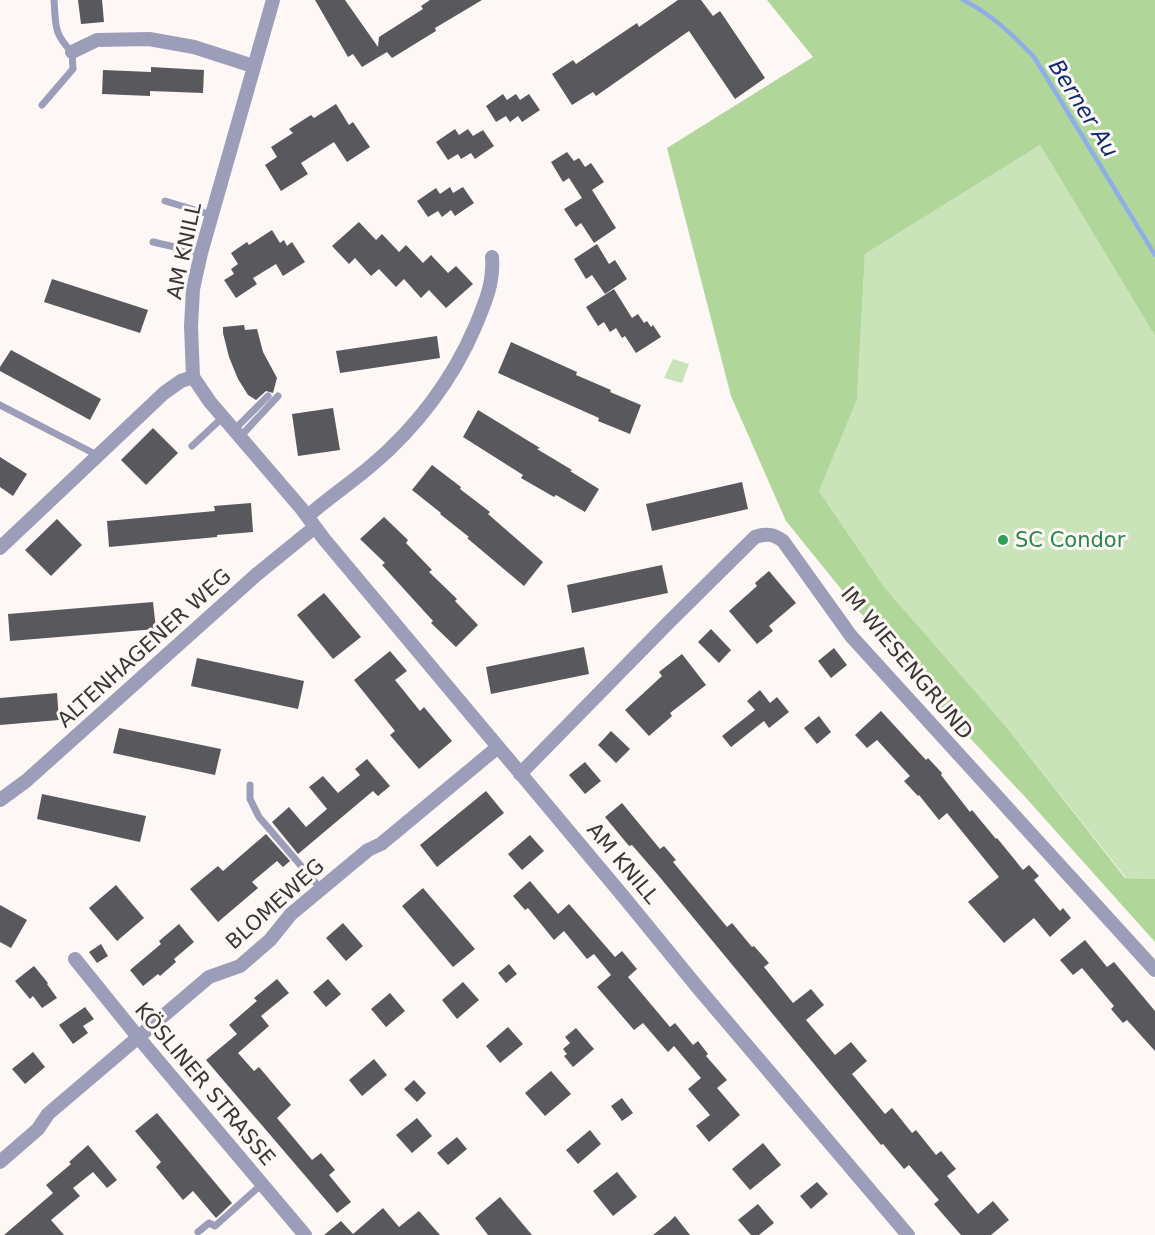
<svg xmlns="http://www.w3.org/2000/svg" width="1155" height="1235" font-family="'DejaVu Sans',sans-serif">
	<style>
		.green { fill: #c9e4b8 }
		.forest { fill: #b1d69a }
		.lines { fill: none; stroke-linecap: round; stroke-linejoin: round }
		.stream { stroke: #8faee7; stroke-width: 4.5 }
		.building { fill: #59585c }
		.service { stroke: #9c9db8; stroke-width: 7 }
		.minor { stroke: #9c9db8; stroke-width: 14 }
		.leisure-dot { fill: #2e9e5b; stroke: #fdf7f5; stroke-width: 2 }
		.labels { text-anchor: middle; stroke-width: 6; stroke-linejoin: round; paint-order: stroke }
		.street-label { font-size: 21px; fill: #393736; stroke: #fdf7f5 }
		.leisure-label { font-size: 21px; fill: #27864d; stroke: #fdf7f5; text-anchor: start }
		.water-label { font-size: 22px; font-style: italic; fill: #0d2d6e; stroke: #fdf7f5 }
	</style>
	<rect width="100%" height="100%" fill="#fdf7f5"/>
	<path class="green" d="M1040,145L1155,336V879L1126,878L1008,729L885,588L819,491L857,400L865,254Z
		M673,359L689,364L682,383L664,378Z"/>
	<path class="forest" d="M767,0H1155V336L1040,145L865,254L857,400L819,491L885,588L1008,729L1125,878L1155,879V942L1027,799L910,674L786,521L731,396L667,148L813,57Z"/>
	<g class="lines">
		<path class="stream" d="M963,0C990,13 1013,35 1034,57L1155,255"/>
	</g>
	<path class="building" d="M78,0H102L104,22L81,24Z
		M315,0H345L378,47L379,37L423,9L421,6L430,0H482L435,28L436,31L392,58L387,52L362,67L353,54L348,57Z
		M678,0H701L713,16L720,11L765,78L735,99L689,31L596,96L593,92L572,105L552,74L573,60L576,64L637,23L639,27Z
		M151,67L204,70L203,93L150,91V96L102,94L103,70L151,72Z
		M503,94L507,100L516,94L520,100L529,94L540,110L522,122L518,116L510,122L506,116L496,122L486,106Z
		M336,104L349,125L353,122L370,147L347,162L334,142L301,163L308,174L281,191L265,165L277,157L271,147L293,133L289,129L311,115L314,118Z
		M455,129L459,135L468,129L473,136L483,130L494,146L475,159L471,153L461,159L458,154L448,160L436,142Z
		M567,152L574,161L579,158L585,167L591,163L604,182L592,190L616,228L594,243L581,223L576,227L564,209L582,198L569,178L563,182L551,162Z
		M450,187L453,193L463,187L474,203L455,216L451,210L442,217L438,211L428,217L417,201L436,188L440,194Z
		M359,222L376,240L382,234L399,252L406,245L423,263L431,255L448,273L456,266L473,284L446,308L429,290L421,298L404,279L396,287L379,269L371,276L355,258L349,264L332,246Z
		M272,230L280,243L284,240L287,246L292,242L305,262L283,276L276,264L253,278L257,284L236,298L224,280L234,274L231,269L238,264L231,253L247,242L249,245Z
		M597,244L609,264L615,260L627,279L605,294L592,275L586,279L574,259Z
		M52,279L148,310L140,333L44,302Z
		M614,289L632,318L638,314L644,323L647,321L651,327L653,325L661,337L636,353L625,336L622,338L616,328L610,332L604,322L598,326L586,307Z
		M244,325L245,330L257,329L263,352L277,378L273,393L266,391L256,400L248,395L238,379L229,357L223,333V327Z
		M437,336L440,358L340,373L336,351Z
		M511,342L577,372L576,375L611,390L610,392L641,405L630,434L598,421L599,418L498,373Z
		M11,350L101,399L90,420L0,371V367Z
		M333,408L340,450L298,456L292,414Z
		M478,410L540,448L537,449L572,470L570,471L599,489L585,512L556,495L554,497L521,478L523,475L463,437Z
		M153,428L178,453L146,485L121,460Z
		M0,457L27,474L13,496L0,487Z
		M432,465L461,487L460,489L490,512L488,514L543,562L524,586L467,538L469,537L440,514L441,513L412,490Z
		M742,482L748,509L652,531L646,504Z
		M251,503L253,532L217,535V537L109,547L107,521L215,511L214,506Z
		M384,517L408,540L406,543L432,570L429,572L457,599L455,601L478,625L456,647L431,623L433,621L382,565L385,563L360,539Z
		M57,519L82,545L51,576L25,550Z
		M662,565L668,593L572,613L567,585Z
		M769,571L796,603L769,626L773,631L757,644L729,611L757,586L755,583Z
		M324,593L361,637L333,659L297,615Z
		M153,602L156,629L10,641L8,614Z
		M711,629L731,650L719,663L698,642Z
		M584,647L589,674L491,694L486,667Z
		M834,648L847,665L831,678L818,661Z
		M390,651L407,671L395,680L420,711L424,707L452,741L419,769L390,735L395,731L354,680Z
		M682,654L706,685L670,713L672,716L649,736L625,710L662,676L659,672Z
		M197,658L304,681L298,709L191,686Z
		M760,690L770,703L777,697L789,712L769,728L764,721L731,747L722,736L755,710L747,701Z
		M57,693L59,720L0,725V698Z
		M881,711L926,760L928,758L942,773L941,775L970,812L972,810L996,839L997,838L1023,870L1029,865L1039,876L1034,880L1060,911L1063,908L1071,918L1050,937L1034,918L1004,943L968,902L999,877L947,813L939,820L919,795L918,796L904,781L910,776L877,740L867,748L855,735Z
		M819,716L831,732L817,744L804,728Z
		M119,728L221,749L215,775L113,753Z
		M611,731L630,749L616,763L598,745Z
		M367,759L390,786L378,796L373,791L298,854L272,822L289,807L306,827L327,809L309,787L323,776L338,793L360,775L355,769Z
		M585,762L601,781L585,794L569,775Z
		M486,791L504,813L437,867L420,845Z
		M42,794L146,816L140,842L37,819Z
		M622,803L660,849L664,846L676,860L673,862L727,927L732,923L752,947L754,946L769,963L764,967L793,1003L811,989L824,1005L806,1020L835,1055L851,1042L867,1061L852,1074L885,1114L892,1108L912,1133L916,1130L936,1155L941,1151L956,1169L947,1176L978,1214L993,1201L1009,1220L991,1235H961L947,1219L934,1204L939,1200L909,1165L904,1169L883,1144L881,1145L658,875L632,845L629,846L605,817Z
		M266,834L290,861L283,867L277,861L252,882L258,888L218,922L190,889L218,866L223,871Z
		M530,835L544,851L522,870L508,854Z
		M530,881L558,914L569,904L615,957L622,951L637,969L628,977L670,1027L675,1023L693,1045L698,1041L708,1054L706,1056L727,1080L717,1088L740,1115L709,1142L696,1126L710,1115L688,1089L701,1078L674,1046L668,1052L643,1023L634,1030L597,987L611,975L594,954L587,959L564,931L554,940L528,908L525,910L513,896Z
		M116,885L144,918L117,941L89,908Z
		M423,888L475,949L453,967L402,906Z
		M0,905L27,920L11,948L0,942Z
		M343,923L363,946L346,961L326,938Z
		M179,924L194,942L174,959L176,962L160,976L158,974L143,986L130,970L161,944L159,941Z
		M1085,940L1107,967L1114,962L1155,1011V1051L1127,1020L1123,1023L1111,1009L1114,1006L1082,968L1073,975L1060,960Z
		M101,944L108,956L97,963L89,952Z
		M509,964L517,974L506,983L498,973Z
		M34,966L48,983L47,984L57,998L42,1008L33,996L30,999L15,981Z
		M277,979L289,993L261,1016L269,1026L238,1053L254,1071L259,1067L291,1105L277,1118L312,1160L321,1153L335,1170L329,1175L351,1202L337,1213L206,1060L237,1034L229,1025L257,1001L254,998Z
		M328,979L341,994L326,1007L313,992Z
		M463,982L479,1000L457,1019L442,1000Z
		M390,993L405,1011L386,1027L371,1009Z
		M85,1007L94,1019L83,1026L88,1033L73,1044L59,1025Z
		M508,1027L523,1044L500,1063L486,1046Z
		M576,1028L594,1049L573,1067L564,1056L567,1054L563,1049L570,1043L565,1037Z
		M33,1052L45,1067L25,1084L12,1069Z
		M374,1059L387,1075L362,1096L349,1080Z
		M551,1071L571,1094L545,1116L525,1093Z
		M414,1080L426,1093L417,1102L404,1089Z
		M622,1098L633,1113L622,1121L611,1106Z
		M157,1113L232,1203L216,1218L193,1191L183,1200L156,1167L161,1162L135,1131Z
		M417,1118L432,1136L412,1153L396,1135Z
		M590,1130L601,1144L578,1164L566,1150Z
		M457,1137L467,1149L448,1165L437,1153Z
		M763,1143L781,1165L750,1190L732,1169Z
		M88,1145L117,1180L107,1188L93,1172L73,1188L80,1196L51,1220L64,1235H4L53,1193L46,1185L71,1164L69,1162Z
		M617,1172L637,1197L613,1216L593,1191Z
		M817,1182L828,1194L811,1209L800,1196Z
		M500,1197L532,1235H488L475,1218Z
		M758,1204L774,1223L759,1235H751L738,1220Z
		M383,1208L399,1227L419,1211L440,1235H324L341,1221L353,1234Z
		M675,1216L690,1235H653L669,1222Z"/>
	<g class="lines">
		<path class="service" d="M42,105L73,69L72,52C53,33 56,25 54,0
			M165,201L212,215
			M153,242L201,253
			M0,405L97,455
			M234,430L268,396
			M240,437L278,396
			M192,446L223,417
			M250,785V799L259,817L321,889
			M198,1232L209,1223L215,1226L262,1184"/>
		<path class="minor" d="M273,0L201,253L193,289L191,326L193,377L210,402L301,508L324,539L623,896L699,989L908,1235
			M72,52L97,40L149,39L194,47L253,66
			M308,516C328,498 351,483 372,465C416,428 453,379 475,327C485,303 494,283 492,257
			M0,548L164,393L181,381L193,377
			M520,774L669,622L755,537C767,533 773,534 783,541L851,636L1155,970
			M0,800L26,781L256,575L315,527
			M75,959L138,1037L305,1235
			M0,1162L38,1129L48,1114L209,977L240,966L270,940L291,914L368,850L381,844L498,747"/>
	</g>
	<circle class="leisure-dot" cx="1003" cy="540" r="6"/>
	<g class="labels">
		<g class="street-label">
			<text transform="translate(184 251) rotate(-78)" y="7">AM KNILL</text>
			<text transform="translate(144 648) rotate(-42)" y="7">ALTENHAGENER WEG</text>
			<text transform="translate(907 663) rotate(50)" y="7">IM WIESENGRUND</text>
			<text transform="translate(623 863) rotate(50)" y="7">AM KNILL</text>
			<text transform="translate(275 904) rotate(-42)" y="7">BLOMEWEG</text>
			<text transform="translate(205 1084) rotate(50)" y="7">KÖSLINER STRASSE</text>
		</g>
		<g class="leisure-label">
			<text x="1015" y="547">SC Condor</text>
		</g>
		<g class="water-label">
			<text transform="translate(1084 108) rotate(58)" y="8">Berner Au</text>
		</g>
	</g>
</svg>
